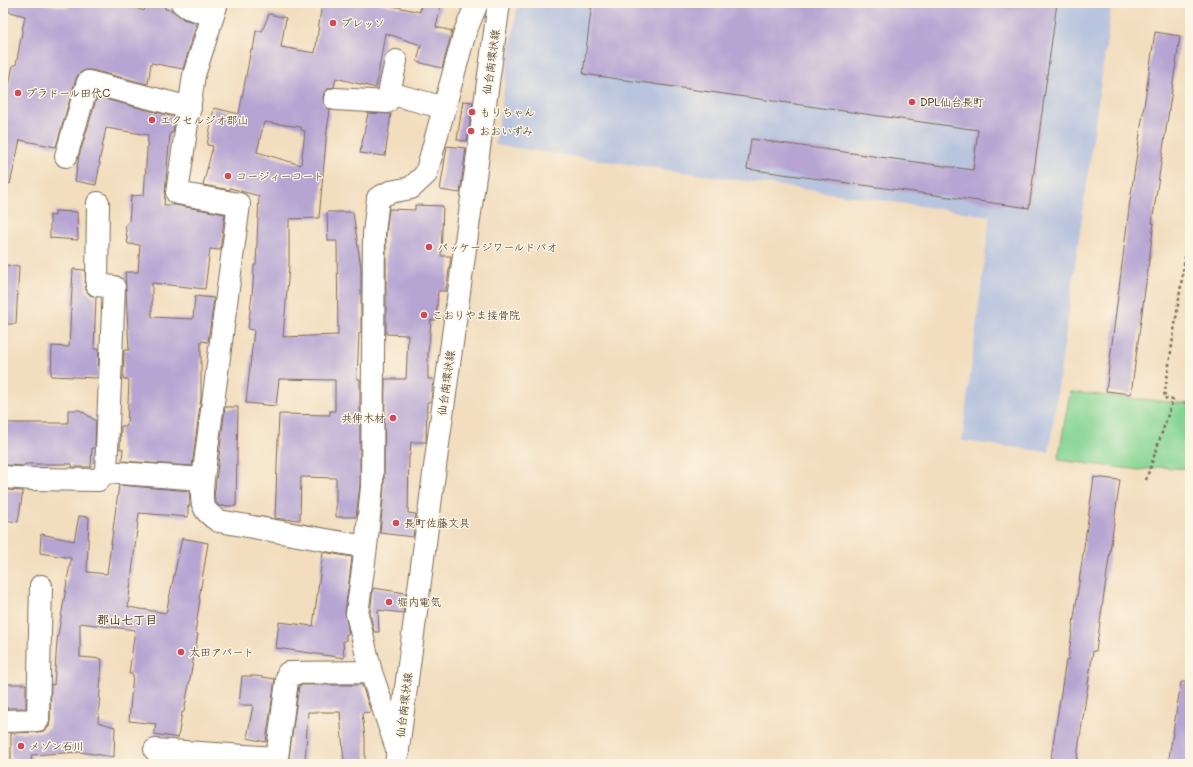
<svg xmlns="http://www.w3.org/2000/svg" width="1193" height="767" font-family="Mali,'Klee One',sans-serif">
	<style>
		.industrial { fill: #b9c4de }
		.green { fill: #85d594; stroke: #608059 }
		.building { fill: #b6a5d3; fill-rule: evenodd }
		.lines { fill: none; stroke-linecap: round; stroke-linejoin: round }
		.street-casing { stroke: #7b6956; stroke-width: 24 }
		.primary-casing { stroke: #7b6956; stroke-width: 24 }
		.path { stroke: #7b6956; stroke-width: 2.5; stroke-dasharray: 3 3; stroke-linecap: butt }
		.street { stroke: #fff; stroke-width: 22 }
		.primary { stroke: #fff; stroke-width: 22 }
		.poi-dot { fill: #d1495b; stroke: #fcf5e5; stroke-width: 1.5 }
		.labels { text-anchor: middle; stroke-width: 3; stroke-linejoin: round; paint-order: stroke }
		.poi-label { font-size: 11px; fill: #3b2a1e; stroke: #fcf5e5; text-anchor: start }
		.street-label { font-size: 11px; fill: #3b2a1e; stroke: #fcf5e5 }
		.neighbourhood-label { font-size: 12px; font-weight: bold; fill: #3b2a1e; stroke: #fcf5e5 }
	</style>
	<rect width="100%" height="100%" fill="#fcf5e5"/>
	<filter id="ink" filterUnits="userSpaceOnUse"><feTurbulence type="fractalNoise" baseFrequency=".025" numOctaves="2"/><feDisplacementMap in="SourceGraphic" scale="8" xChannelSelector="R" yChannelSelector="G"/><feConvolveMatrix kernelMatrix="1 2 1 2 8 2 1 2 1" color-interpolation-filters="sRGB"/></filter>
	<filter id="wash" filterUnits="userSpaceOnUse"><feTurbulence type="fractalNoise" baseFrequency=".012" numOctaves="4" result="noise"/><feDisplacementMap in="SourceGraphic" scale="16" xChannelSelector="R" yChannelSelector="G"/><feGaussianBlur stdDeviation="0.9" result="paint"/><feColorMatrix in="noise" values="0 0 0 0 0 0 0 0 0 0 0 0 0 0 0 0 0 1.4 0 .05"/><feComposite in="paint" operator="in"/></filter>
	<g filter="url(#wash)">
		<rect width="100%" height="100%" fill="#f2ddbe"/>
		<path class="industrial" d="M518,3H1112L1049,452L962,441L990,216L495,145Z"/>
		<path class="green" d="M1070,392L1190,404V469L1158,467L1140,470L1058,460Z"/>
		<g id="blocks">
			<path class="building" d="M3,3H40L69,8L70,3H123L144,11L146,3H166L165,9L172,10L183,19L197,23L183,69L151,63L148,84L91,70H85L80,73L76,78L56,147L20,140L10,184L3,183V116L13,65H16L25,16L3,10Z
				M322,3H379L420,12L421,3H431L441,6L436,27L452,31L442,68L417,62L421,45L385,33L376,88L336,78L334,87L329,88L324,92L323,98L324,104L330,110L327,130L319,218L289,219V267L283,337L338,335L337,241H328L327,212H353L361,268V333H359L357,379H360V485L356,517H336V478L301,477L300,520L282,519L275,518L279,414L330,415V411H335V380L279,379L276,406L246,403L254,330L248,329L253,285L254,265H256L259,196L230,188V190L203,185L213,146L207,145L214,108L239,114L251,49L253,50L256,31H262L269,14L286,18L281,47L315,53ZM264,122L301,127V130L305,131L301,165L257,152Z
				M592,3H1057L1029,208L747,169L751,139L973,170L978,130L583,74Z
				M1155,32L1180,36L1152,223H1154L1131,394L1106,391L1130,201Z
				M97,97L175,117L173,133H170L164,205H175L225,214L220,250L210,249L205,289L152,283V317L193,319L195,296L214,298L208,342L201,341V398L192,466L122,461L123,449H120L121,426H127L129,380L123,379L124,350H129L125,272H138L140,245L128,244L125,225L129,222L131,196L144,195L148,135L106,128L99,163H100L96,185L75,181L79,156Z
				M463,101L473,102L467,141L457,140Z
				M368,113L391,114L385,156L360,153Z
				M447,146L466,148L460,193L440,190Z
				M415,205L443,206L441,256H451L446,291H438L436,320H431L428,353V379H433L431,402H427L426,442H411L410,455H409L408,513L416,514L413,537L380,533L384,486L385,379H406L408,335L386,334V234L389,209L415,210Z
				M55,211L77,212L78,240L50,238V215L55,216Z
				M3,265L19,266L16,324H3Z
				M73,269L85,270L86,290L90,295L96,297L94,349H99L98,378L51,376L52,346L69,347Z
				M225,407H238L236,506H219L216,502L214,497Z
				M68,410H80L96,421L95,448H92L91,467H72V464H25L24,466L3,465V423H68Z
				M1094,477L1120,480L1096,651H1093L1076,764H1050L1066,660H1068Z
				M119,485L189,491L190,506H188V517L139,513L128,607L166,613L182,538L208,543L199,599H200L195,633L198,634L184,712H182L178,738L154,734L156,724L129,721L133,674H129L135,630L80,623V657L102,659L98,722L115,727L114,757L80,752L31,755L32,764H11V733L38,732L44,731L49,727L50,720L51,684L54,685L57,641L71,558L40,553L41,534L74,541L79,516L89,517L87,572L107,574Z
				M6,490L23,491L18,522L3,520V505Z
				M323,552L352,557L345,612L349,634H346V641H343L344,658L276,648L279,622L313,626Z
				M373,588L406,593L403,613L378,610L379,632H374L370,613Z
				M242,676H256L275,679L266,742L247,738L253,705H239Z
				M1181,682H1190V764H1168Z
				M4,684H26V708H4Z
				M299,685H362L371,712L362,713L365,738V764H344L340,712H308L305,764H288Z"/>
		</g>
	</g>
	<g filter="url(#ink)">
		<use href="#blocks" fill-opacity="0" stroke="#7b6956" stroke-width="1"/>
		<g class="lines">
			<defs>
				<path id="street" d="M182,3L187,7L212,15
					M389,93L396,61
					M335,99L387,102L389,93L445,108
					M66,156L88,82L190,108
					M98,203L97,285L114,287L106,472
					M3,477L33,479L98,480L106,472L203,479C201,499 199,510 219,521L366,547
					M203,479L239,204L177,193L194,75L217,3
					M3,721L38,720L41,586
					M155,750L277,758L288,673L371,672
					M398,752L371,672L357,614L366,547L372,486L374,233L378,198L390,192L411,188L426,174L465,32L477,3"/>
				<path id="primary" d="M396,764L438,444L499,3"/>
			</defs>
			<use href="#street" class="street-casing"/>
			<use href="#primary" class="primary-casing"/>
			<path class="path" d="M1146,480L1173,400L1164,398L1190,225"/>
			<use href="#street" class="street"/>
			<use href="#primary" class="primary"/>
		</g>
	</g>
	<g class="poi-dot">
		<circle cx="333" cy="23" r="4"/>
		<circle cx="18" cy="93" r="4"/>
		<circle cx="912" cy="102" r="4"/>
		<circle cx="472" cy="112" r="4"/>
		<circle cx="152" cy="120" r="4"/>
		<circle cx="471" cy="131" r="4"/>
		<circle cx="228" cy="176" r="4"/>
		<circle cx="429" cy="247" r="4"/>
		<circle cx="424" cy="315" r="4"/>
		<circle cx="393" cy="418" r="4"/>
		<circle cx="396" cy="523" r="4"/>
		<circle cx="389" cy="602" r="4"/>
		<circle cx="181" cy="652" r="4"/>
		<circle cx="21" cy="746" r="4"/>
	</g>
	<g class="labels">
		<g class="poi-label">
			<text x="341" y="27">プレッソ</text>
			<text x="26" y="97">プラドール田代C</text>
			<text x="920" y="106">DPL仙台長町</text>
			<text x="480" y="116">もりちゃん</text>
			<text x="160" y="124">エクセルジオ郡山</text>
			<text x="479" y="135">おおいずみ</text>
			<text x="236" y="180">コージィーコート</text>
			<text x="437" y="251">パッケージワールドパオ</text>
			<text x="432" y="319">こおりやま接骨院</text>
			<text x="385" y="422" text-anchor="end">共伸木材</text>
			<text x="404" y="527">長町佐藤文具</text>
			<text x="397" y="606">堀内電気</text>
			<text x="189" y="656">太田アパート</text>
			<text x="29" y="750">メゾン石川</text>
		</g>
		<g class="street-label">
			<text transform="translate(491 62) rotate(-82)" y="4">仙台南環状線</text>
			<text transform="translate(446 383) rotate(-82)" y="4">仙台南環状線</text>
			<text transform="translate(404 705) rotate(-83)" y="4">仙台南環状線</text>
		</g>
		<g class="neighbourhood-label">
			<text x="127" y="624">郡山七丁目</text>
		</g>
	</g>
	<rect width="1193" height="767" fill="none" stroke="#fcf5e5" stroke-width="16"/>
</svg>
